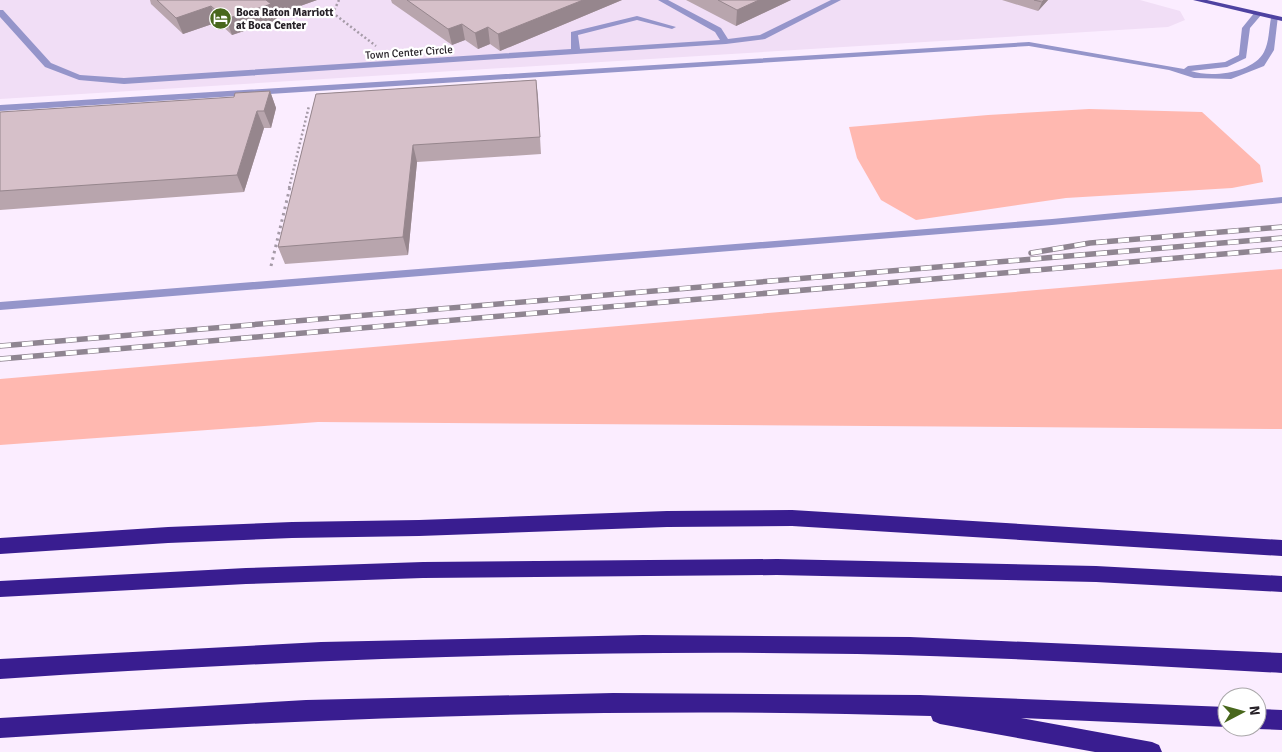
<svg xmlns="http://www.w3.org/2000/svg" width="1282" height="752" font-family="Signika,sans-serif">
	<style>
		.built { fill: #f1def6 }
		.green { fill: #ffb8b0 }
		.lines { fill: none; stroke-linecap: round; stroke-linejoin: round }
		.path-far1 { stroke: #a59aa7; stroke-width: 2.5; stroke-dasharray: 2 2.5; stroke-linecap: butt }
		.path { stroke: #a59aa7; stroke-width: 3; stroke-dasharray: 2.5 4; stroke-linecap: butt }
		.minor { fill: #9595ca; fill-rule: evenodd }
		.major { fill: #4e42a1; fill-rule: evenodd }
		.highway { fill: #391d90; fill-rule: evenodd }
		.rail-casing { stroke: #8f8591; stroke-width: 5.5 }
		.rail { stroke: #fff; stroke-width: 4; stroke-dasharray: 11; stroke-linecap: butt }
		.wall { fill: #b8a5ad }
		.shaded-wall { fill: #96868d }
		.building { fill: #d6c0c9; stroke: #96868d }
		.labels { text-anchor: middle; stroke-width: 4.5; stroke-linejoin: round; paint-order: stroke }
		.far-poi-label { font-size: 11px; font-weight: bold; fill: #272228; stroke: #fff; text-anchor: start }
		.far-street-label { font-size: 11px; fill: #272228; stroke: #fff }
	</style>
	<rect width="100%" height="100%" fill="#fbedff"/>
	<path class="built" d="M0,0H1140L1180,11L1185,20L1168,27L0,99Z"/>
	<path class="green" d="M1089,109L1202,112L1260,165L1263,182L1232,188L1066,198L916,220L881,200L857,158L849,127L988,115Z
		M1282,269V429L318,422L0,445V379Z"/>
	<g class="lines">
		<path class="path-far1" d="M339,0L333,13L376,46
			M289,188L309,106"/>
		<path class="path" d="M271,266L290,187"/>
		<path class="minor" d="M658,0H668L721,28L728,39L760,35L831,0H841L765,39L726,44L124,84L79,80L45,67L0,17V10H3L51,63L80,75L124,78L571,49V32L637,16L676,27L672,29L637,20L578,35L580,49L720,40L715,32Z
			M1255,12L1262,14L1250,28L1246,58L1227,67L1191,71C1212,78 1253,73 1264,52C1269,43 1269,28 1271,18L1278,16L1274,50L1264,66L1231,79L1194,78L1169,70L1029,46L0,111V105L1029,42L1184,69L1188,66L1225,62L1239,55L1242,28Z
			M1282,197V203L1052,225L0,310V302L1052,219Z"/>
		<path class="major" d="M1193,0H1207L1282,17V21Z"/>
		<path class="highway" d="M792,510L1282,540V556L792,526L667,527L419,536L292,538L168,543L0,554V538L168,527L292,522L419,520L667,511Z
			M777,559L1096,566L1282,576V592L1096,582L777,575L423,578L246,584L0,597V581L246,568L423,562Z
			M643,635L910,637L1282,653V673C1140,665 999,657 857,654C571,649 285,660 0,679V659L321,642Z
			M613,693L920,695L1227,707V727L1021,718L1152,742L1159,745L1162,752H1095L940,724L933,721L931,716C620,706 310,718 0,738V718L306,700Z
			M1257,709L1282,710V730L1257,729L1252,727H1257Z"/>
		<defs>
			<path id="rail" d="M1031,253L1090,243L1282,227
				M0,346L1282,238
				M0,359L1282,249"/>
		</defs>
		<use href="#rail" class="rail-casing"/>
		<use href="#rail" class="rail"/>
	</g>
	<path class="wall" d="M150,0H317L275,15L277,20L232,35L218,22L183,34L151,4Z
		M391,0H622L500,51L490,44L478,49L465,40L452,45L392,3Z
		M686,0H791L736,26Z
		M1002,0H1048L1038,11Z
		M536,80L541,154L417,162L408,255L285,264L278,247L316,94Z
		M270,91L276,108L271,128H264L244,192L0,210V112L234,97Z"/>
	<path class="shaded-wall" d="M266,0H317L275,15L277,20L232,35L226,19Z
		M583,0H622L500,51L498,34Z
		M759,0H791L736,26L737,10Z
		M1044,0H1048L1038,11L1042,2Z
		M211,6L218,22L183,34L176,18Z
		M462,24L465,40L452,45L448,29Z
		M488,27L490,44L478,49L475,33Z
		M536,80L538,97L541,154L540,137Z
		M270,91L276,108L271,128L264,111Z
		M257,111L264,128L244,192L237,175Z
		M413,145L417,162L408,255L403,237Z"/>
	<path class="building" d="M157,0H266L271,4L226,19L211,6L176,18Z
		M407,0H583L498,34L488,27L475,33L462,24L448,29Z
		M718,0H759L737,10Z
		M1034,0H1044L1042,2Z
		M536,80L540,137L413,145L403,237L278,247L316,94Z
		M270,91L264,111H257L237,175L0,191V112L234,97L235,93Z"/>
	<defs>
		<symbol id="hotel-disc" viewBox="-11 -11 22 22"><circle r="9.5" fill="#48671c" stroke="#fff"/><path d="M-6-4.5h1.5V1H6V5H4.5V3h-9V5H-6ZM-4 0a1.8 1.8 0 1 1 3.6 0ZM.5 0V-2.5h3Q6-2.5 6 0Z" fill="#fff"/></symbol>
	</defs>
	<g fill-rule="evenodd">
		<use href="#hotel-disc" x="208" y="6" width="25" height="25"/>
	</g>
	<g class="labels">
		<g class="far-poi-label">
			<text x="236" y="16">Boca Raton Marriott<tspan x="236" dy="13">at Boca Center</tspan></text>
		</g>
		<g class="far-street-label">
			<text transform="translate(409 52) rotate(-4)" y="4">Town Center Circle</text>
		</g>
	</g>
	<g transform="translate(1242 712) rotate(84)"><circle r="24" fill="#ffffff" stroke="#a9a7a9"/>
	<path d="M0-4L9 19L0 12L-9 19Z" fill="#48671c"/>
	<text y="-8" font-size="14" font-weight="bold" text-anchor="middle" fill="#272228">N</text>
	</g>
</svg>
